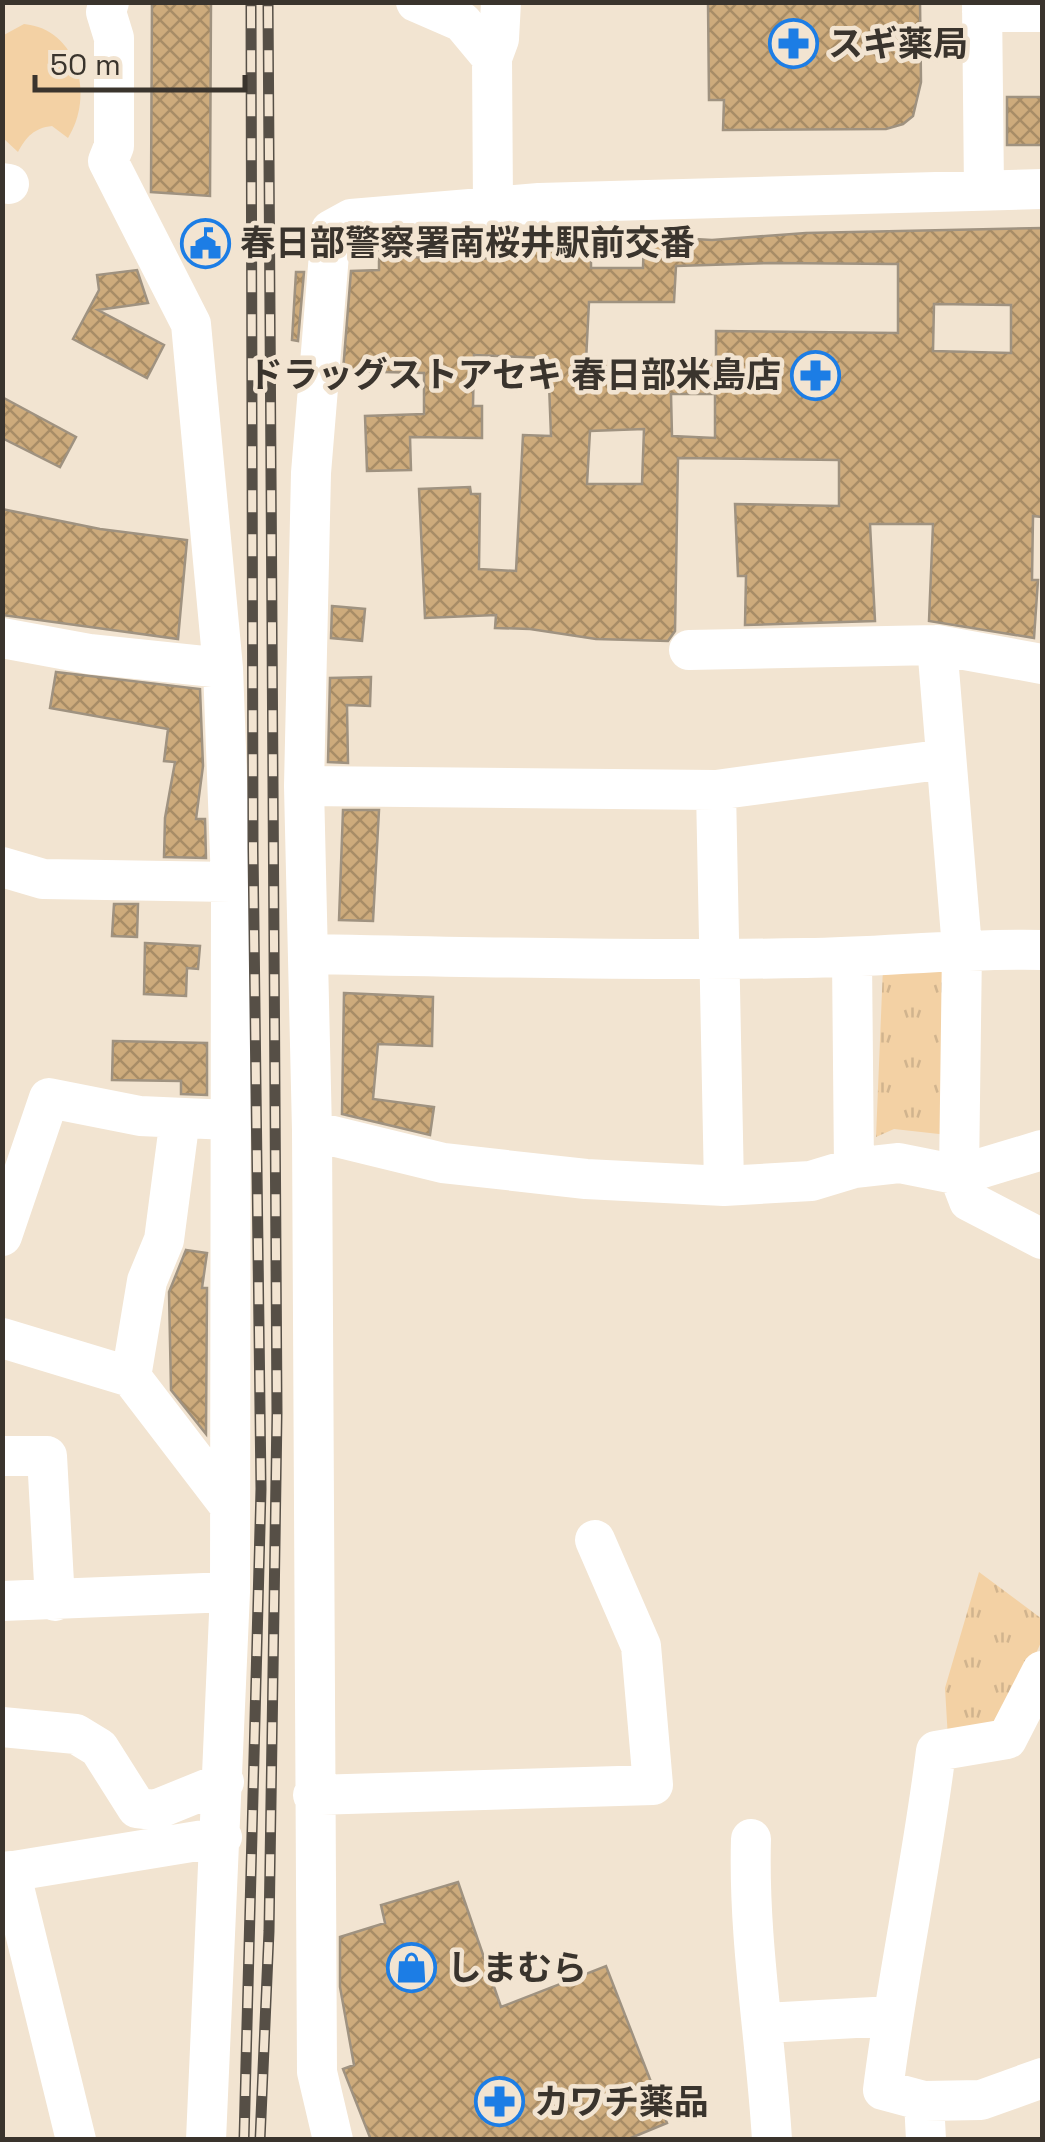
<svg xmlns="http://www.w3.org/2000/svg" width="1045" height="2142" font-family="'Space Grotesk','Noto Sans JP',sans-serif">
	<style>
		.grass { fill: #f3d1a4 }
		.park { fill: url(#park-tufts) }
		.building { fill: url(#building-cross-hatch); stroke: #9f9280; stroke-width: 2.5; fill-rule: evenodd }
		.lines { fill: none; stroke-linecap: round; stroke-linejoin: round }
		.minor { stroke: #fff; stroke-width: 40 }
		.rail-casing { stroke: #564f46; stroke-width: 11 }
		.rail { stroke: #f2e4d1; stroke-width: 8; stroke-dasharray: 22; stroke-linecap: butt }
		.labels { text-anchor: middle; stroke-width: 9; stroke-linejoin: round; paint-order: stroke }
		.poi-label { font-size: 35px; font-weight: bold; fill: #3a342d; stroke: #f2e4d1; text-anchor: start }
	</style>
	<defs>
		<pattern id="park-tufts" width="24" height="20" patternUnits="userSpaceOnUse" patternTransform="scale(2.5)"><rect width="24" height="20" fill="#f3d1a4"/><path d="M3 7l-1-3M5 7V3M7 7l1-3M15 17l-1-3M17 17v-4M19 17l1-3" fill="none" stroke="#d1b48e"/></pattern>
		<pattern id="building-cross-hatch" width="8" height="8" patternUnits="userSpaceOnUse" patternTransform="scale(2.5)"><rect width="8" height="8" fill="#cdab7c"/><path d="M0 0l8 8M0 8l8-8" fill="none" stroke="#a78c66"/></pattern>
	</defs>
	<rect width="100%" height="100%" fill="#f2e4d1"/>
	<path class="grass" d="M24,24C78,29 95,96 68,138L52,126C34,128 26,137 18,152L3,138L2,36Z"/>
	<path class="park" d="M884,943L951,944L948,1135L894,1129L876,1137Z
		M979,1572L1042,1619V1640L1001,1732L948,1739L945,1688Z"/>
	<path class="building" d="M152,2H211L210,196L151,192Z
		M708,2H920L921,82L913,116L903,124L886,129L723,130L724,100H709Z
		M1007,97H1042V145H1007Z
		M1042,228V517L1033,516L1032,580H1038L1034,638L929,621L933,524H870L875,621L745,625L746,576H738L735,504L839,506V460L678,458L675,631L668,641L596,639L530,629L495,628L496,615L425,618L419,489L470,487L471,494H480L479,569L516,571L523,435L551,436L548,358L474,355L473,406H482V438L410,437L411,470L367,471L365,416L424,414V373L343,371L351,271L379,270V252L404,251V257L505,259V249L561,248V237L591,238V268H643L644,236L712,240L806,233ZM770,263L898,264V333L716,331V361H586L589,302H674L676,266ZM934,304L1011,305V353L933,351ZM671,394H715V438L672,436ZM644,429L642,484H587L590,431Z
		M190,232H217V258H190Z
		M137,270L148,303L98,310L164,345L147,378L73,339L99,290L97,275Z
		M296,272H304L298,341L292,340Z
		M2,397L76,437L60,467L2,438Z
		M2,509L100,529L187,540L178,639L2,615Z
		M332,606L365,609L362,641L331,638Z
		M56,672L200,689L203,766L196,819H205L206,858L164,857L165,818L175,762L164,761L168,729L50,708Z
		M371,677L370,706L347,705L348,763L328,762L330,678Z
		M343,810H379L373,921L339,920Z
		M114,904H138L137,937L112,936Z
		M145,943L200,946L198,969L187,968L186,996L144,994Z
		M344,993L433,997L432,1046L378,1044L373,1099L434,1107L430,1135L342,1114Z
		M113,1041L207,1043V1095L181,1094V1081L112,1080Z
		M186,1250L207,1253L202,1288H207L206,1434L171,1390L169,1292Z
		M458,1882L501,2007L606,1966L667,2123L626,2140H371L343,2069L354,2065L340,1987V1937L385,1923L381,1905Z"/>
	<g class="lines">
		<path class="minor" d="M109,2L106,12L114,38V146L108,161L191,324L223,668L231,882L230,1592L206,2140
			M416,2L462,22L492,58
			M982,2L984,190
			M982,12H1042
			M2,183L9,184
			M493,205L492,58L499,39L501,2
			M2,638L89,654L223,668
			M937,645L962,948L959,1175L969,1201L1042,1239
			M689,650L937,645L1042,664
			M304,786L716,790L946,759
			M716,790L724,1186
			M2,867L43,879L231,882
			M309,954C474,957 640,961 806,958C885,957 963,948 1042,950
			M852,958L854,1168
			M312,1131L443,1163L586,1179L724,1186L811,1181L854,1168L899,1163L959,1175L1042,1150
			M2,1236L49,1098L140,1116L229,1120
			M2,1338L131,1377L229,1505
			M131,1377L147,1281L164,1240L180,1118
			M2,1456H47L55,1601
			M2,1601L230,1592
			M2,1727L76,1734L99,1748L137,1808L155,1810L224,1782
			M313,1795L653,1785L641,1646L595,1540
			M751,1839C748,1939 766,2039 772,2140
			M10,1871L76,2140
			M2,1873L222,1837
			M765,2023L892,2016
			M924,2101L981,2100L1042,2078
			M333,2140L317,2072L312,1131L304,786L311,473L331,230L351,219L539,203L1042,189
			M926,2140L924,2101L883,2090C897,1976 922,1865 936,1751L1007,1739L1042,1671"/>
		<defs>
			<path id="rail" d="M244,2140L261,1489L253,849L251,2
				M260,2140L269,1931L277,1413L268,2"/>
		</defs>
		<use href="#rail" class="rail-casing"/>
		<use href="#rail" class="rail"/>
	</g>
	<defs>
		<symbol id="pharmacy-ring" viewBox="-11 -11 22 22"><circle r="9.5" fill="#f2e4d1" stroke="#1c7de5" stroke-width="1.5"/><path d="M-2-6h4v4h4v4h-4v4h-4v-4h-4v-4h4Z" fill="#1c7de5"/></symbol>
		<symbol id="civic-ring" viewBox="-11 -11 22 22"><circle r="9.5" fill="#f2e4d1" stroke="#1c7de5" stroke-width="1.5"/><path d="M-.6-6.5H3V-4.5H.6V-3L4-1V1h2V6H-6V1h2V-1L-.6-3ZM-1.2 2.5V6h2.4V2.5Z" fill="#1c7de5"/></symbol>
		<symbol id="shop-ring" viewBox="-11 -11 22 22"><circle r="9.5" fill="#f2e4d1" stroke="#1c7de5" stroke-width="1.5"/><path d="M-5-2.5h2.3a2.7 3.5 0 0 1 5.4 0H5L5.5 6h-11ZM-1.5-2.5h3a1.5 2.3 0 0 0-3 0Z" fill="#1c7de5"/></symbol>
	</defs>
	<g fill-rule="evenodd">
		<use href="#pharmacy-ring" x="766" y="16" width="55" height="55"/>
		<use href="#civic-ring" x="178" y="216" width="55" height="55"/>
		<use href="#pharmacy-ring" x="788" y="348" width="55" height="55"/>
		<use href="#shop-ring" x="384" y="1940" width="55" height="55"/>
		<use href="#pharmacy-ring" x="472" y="2074" width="55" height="55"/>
	</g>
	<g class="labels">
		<g class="poi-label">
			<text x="828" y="56">スギ薬局</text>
			<text x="240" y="255">春日部警察署南桜井駅前交番</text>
			<text x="781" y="387" text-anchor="end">ドラッグストアセキ 春日部米島店</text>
			<text x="447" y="1980">しまむら</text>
			<text x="534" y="2114">カワチ薬品</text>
		</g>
	</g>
	<rect width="1045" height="2142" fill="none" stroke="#3a342d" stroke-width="10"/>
	<path d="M35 75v15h210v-15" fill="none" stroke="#3a342d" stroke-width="5"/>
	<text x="50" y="75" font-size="30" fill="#3a342d" stroke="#f2e4d1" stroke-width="8" paint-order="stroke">50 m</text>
</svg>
